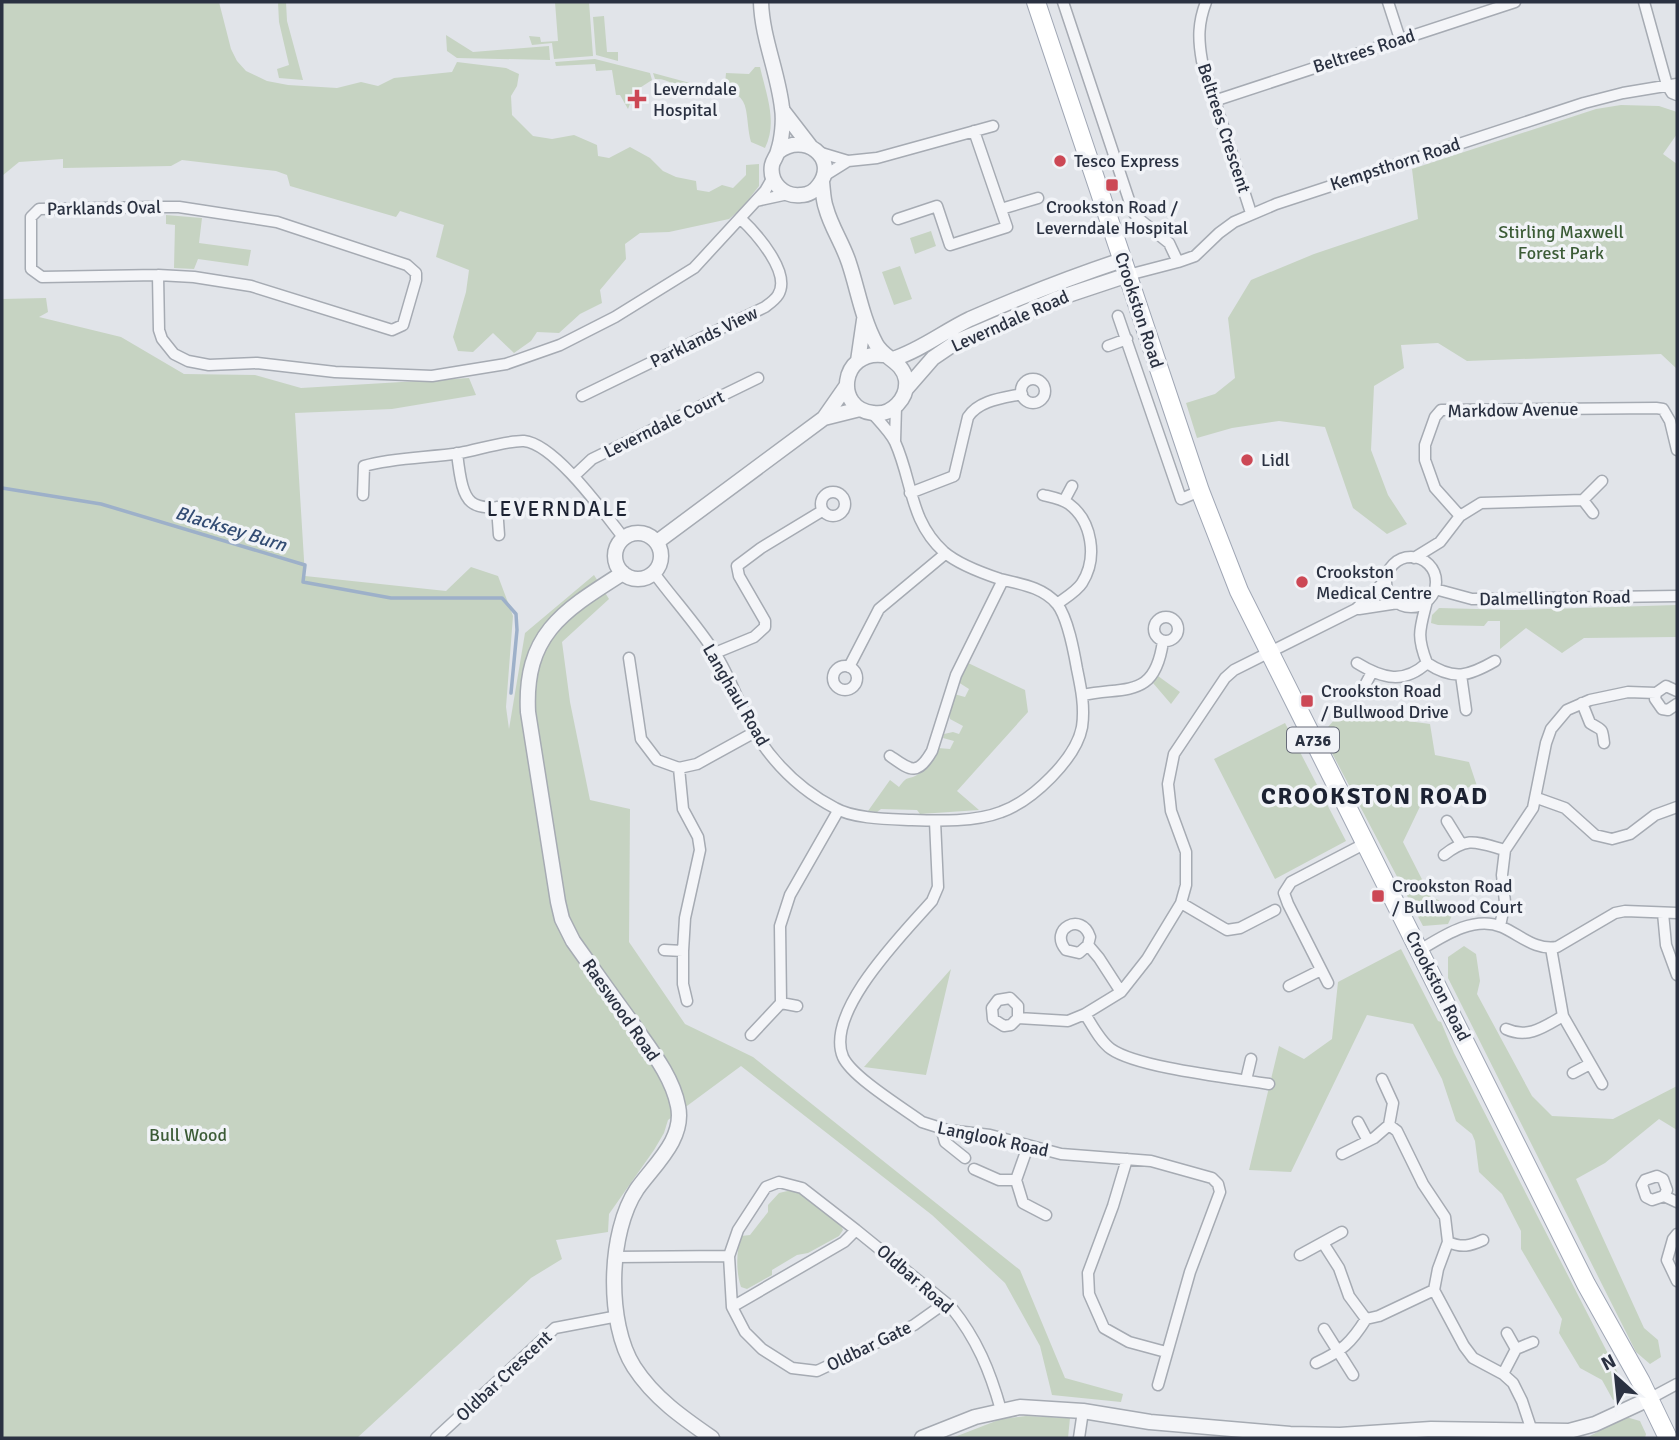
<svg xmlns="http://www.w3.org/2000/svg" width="1679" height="1440" font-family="Signika,sans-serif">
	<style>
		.green { fill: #c6d3c2 }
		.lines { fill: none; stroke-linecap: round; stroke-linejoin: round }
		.stream { stroke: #9db0c9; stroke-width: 3.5 }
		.minor-casing { stroke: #a6abb3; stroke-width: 13 }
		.tertiary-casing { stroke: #a6abb3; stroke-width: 17 }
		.primary-casing { stroke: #a0a7b5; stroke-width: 20 }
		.minor { stroke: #f4f5f8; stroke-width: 10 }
		.tertiary { stroke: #f4f5f8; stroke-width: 14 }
		.primary { stroke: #fff; stroke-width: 18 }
		.poi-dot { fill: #cc4855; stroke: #f1f3f7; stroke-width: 2.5 }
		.labels { text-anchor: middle; stroke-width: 7; stroke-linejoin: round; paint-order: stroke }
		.shield { fill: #f1f3f7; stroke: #666b78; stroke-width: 2 }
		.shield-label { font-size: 16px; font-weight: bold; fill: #2a3141 }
		.street-label { font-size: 18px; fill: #2a3141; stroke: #f1f3f7 }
		.poi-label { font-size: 18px; fill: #2a3141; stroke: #f1f3f7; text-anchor: start }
		.park-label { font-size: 18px; fill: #3c5c37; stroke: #f1f3f7 }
		.water-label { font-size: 19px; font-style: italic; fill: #344d74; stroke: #f1f3f7 }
		.quarter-label { font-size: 21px; letter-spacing: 2px; fill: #1c2232; stroke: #f1f3f7 }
		.district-label { font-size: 24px; font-weight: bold; letter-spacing: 2px; fill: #1c2232; stroke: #f1f3f7 }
	</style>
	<rect width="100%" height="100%" fill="#e1e4e9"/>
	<path class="green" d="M2,2H219L231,49L237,61L246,71L267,81L288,85L337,88L361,82L378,86L394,78L452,72L457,62L506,68L519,74L517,86L511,96L512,115L533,136L552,139L574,135L597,145L598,156L609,158L630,147L650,158L663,171L676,177L696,181L697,190L709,192L722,185L733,188L746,175V165L759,164V186L741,209L729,219L669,232L640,233L625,244L626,259L600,290L602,303L580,314L559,333L537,332L531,341L514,353L493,333L473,352L458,351L453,337L466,292L469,270L436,257L444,225L400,211L396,217L290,186L287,175L276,171L182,160L171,166L63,168V159L19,162L2,176Z
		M278,2H286L287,21L303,80L279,78L277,69L289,65L279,22Z
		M555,2H589L593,56L554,59L552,43L532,45L529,36L540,37L541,42L558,41Z
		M604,16L607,52H618V61L596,55L593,17Z
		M446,35L473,52L549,46L550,60L457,58L447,51Z
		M595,59L650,73L652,80L635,91L628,109L620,95H616L612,70L596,71L595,64L556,66L555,62Z
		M755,67H760C766,94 778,122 765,148L751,142C748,131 748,121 746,110C742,83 705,88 686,87C674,87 668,78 655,79L653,73L701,86L725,84L726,73L749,74Z
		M1621,105L1659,106L1677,112V134L1663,154L1677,164V369L1661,354L1467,361L1438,343L1401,345L1404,368L1374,386L1371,450L1388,495L1407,524L1387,534L1353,508L1325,427L1279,421L1232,428L1197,438L1186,403L1215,394L1235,378L1228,318L1251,280L1314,254L1418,219L1412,169L1596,109Z
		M166,215L202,218L199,243L251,250L248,266L198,259L194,269L174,268L175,225L166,224Z
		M931,231L936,246L915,254L910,238Z
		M900,266L912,299L894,305L882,272Z
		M46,298L48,312L39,317L121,337L184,374L255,375L301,388L469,378L476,395L392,409L295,413L305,576L446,591L471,567L498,576L513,616L506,707L509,729L525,633L594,575L609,599L562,642L570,702L590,800L630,809L629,942L685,1024L753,1057L1020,1270L1065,1378L1123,1394L1121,1402L1052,1395L1040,1346L1005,1283L932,1215L741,1066L668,1120L664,1133L654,1150L609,1214L608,1232L556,1240L562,1259L531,1278L357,1438H2V299Z
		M1677,605V642L1676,637L1584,638L1562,653L1526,628L1500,649V621H1488L1484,626L1438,625L1431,623L1432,615L1439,608L1515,610Z
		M966,662L1025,690L1028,712L957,791L979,810L920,814L917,810L881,809L877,812L868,811L890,780L899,787C909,774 906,781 917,775C928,769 934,759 938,748L950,749L954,741L943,738L944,734L953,732L959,734L963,726L950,719L949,713L954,694L965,697L969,689L958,682Z
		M1158,676L1180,692L1171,704L1153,683Z
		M1341,712L1430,724L1435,755L1469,762L1477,786L1426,794L1403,842L1431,897L1456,907L1448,924L1423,926L1322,734Z
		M1285,723L1346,841L1275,879L1214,759Z
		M1464,946L1476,954L1480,981L1477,994L1532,1096L1552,1116L1613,1119L1677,1086V1130L1659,1119L1605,1163L1576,1179L1644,1328L1658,1340L1661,1357L1650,1364L1636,1352L1448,978V957Z
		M1401,949L1438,1021L1441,1022L1454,1053L1623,1383L1624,1393L1613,1400L1602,1380L1580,1368L1559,1333L1562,1319L1521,1249V1231L1502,1194L1479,1172L1475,1141L1472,1134L1456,1121L1442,1079L1413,1024L1367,1015L1291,1172L1249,1170L1279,1046L1304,1059L1332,1039L1338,982Z
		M951,969L926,1075L864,1067Z
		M796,1189L840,1223L843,1230L839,1236L808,1253L797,1255L772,1270V1275L747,1289L741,1287C736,1272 736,1252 741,1236L750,1235L768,1212V1205L779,1193Z
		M1026,1416L1070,1418L1068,1438H952L1001,1419Z
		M1626,1417L1640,1421L1646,1434L1645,1438H1586Z"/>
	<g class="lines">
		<path class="stream" d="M2,488L101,504L305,565L303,582L391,598H502L516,614L517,630L511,693"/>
		<defs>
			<path id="minor" d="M1063,2L1133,212L1139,219L1169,243L1178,262
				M1206,2C1198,23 1198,39 1202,61L1251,213
				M1388,2L1400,39
				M1644,2L1667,85L1672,93L1677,95
				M1214,101L1515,2
				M818,152L848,161L877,158L993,126
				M824,176L848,161
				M756,201L788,194
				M160,207H179L277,222L407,265L416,273V280L403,325L392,330L251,286L194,277L158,275L42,277L31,269V217L39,209Z
				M1001,209L1038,198
				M898,219L937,206L950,245L1007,227L974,131
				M158,275L159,330L162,339L174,354L188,361L209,365L257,363L335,372L432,376L506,364L560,345L615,317L694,268L765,191L773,177
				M1128,275L1178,262L1195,256L1219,233L1234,222L1276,204L1584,103L1623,93L1677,84
				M1118,316L1181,499L1200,491
				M1108,346L1127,339
				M1021 391a12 12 0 1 1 24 0a12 12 0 1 1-24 0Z
				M582,396L765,307C769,304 775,300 778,295C792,273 756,233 740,218
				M895,441L896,406
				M457,453C464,514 470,509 527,506
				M574,476L592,459L758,378
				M821 504a12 12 0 1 1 24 0a12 12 0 1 1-24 0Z
				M910,493L954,476L968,417C979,400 1003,398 1022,394
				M363,495L364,466C395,457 428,458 460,453C477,450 509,440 524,441C555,444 604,513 623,537
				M1043,495C1051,497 1062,499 1069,504C1092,521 1098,558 1082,583C1077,591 1065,598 1057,604
				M1583,500L1593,513
				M1064,501L1072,486
				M497,507L499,535
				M1460,516L1435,488L1425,460V445L1435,417L1441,410L1656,408L1663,409L1670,421L1677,450
				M1386 582a25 25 0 1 1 50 0a25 25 0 1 1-50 0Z
				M1414,558L1440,542L1460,516L1481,503L1583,500L1602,481
				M654,573C674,600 697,625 715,653C731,678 740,708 755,733C775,765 802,791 835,808C854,819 890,819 912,820C940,821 975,822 1001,812C1032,801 1076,759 1082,727C1085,707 1081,688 1077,669C1074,652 1068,618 1057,604C1043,587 1020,584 1000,579C982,573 958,564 944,552C909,520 913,482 895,442C890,432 880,422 872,413
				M1435,589L1472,599L1677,596
				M1427,601C1420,629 1416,635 1427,663C1454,681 1469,676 1495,661
				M1359,609L1398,603
				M1154 629a12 12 0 1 1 24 0a12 12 0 1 1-24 0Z
				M715,653L754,637L765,627V621L739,576L737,566L761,548L822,511
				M629,658L641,739L657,760L679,768L697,764L755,732
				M1357,663C1383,679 1404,684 1427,663
				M833 678a12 12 0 1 1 24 0a12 12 0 1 1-24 0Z
				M849,667L879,609L945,554
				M1461,675L1466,710
				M1364,687L1372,672
				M1656,693L1655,699L1662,709L1668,710L1677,704
				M1083,695C1127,686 1155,699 1163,641
				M1582,703L1590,723C1602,731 1602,726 1604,743
				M890,756C910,770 917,777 932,751L956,675L1003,580
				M679,768L683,809L698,837L700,850L685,918L683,951V984L687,1001
				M1537,798L1565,808L1595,835L1612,839L1630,834L1655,815L1677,807
				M935,821L938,887L932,901C905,932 824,1012 843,1057C852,1077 903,1108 922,1122L947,1130L990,1135L1061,1154L1151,1161L1212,1178L1218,1184L1220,1192L1190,1272L1158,1385
				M1447,821L1460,842
				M1444,855C1468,836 1476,842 1505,850
				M1181,903L1227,930L1240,928L1275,910
				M1663,913L1666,945L1677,975
				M1500,926L1505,902L1502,875L1505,850L1533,808L1546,743L1551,729L1567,710L1590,700L1628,692L1656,693L1666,686L1677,691
				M1088,945L1079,953L1066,950C1048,929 1082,911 1090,937L1088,945L1099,958L1121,992
				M1551,948L1563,1016L1602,1084
				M664,950L683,951
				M1420,950C1443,936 1474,915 1502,927C1520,935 1536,951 1557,947L1615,913L1625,911L1677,913
				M1328,983L1288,904L1284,893L1291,882L1364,844
				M1289,986L1321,970
				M781,1003L797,1006
				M1085,1014C1092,1025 1100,1041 1111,1049C1138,1068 1233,1078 1269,1084
				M1018,1018V1006L1010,998L998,1000L992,1008L993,1019L1004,1026L1011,1025L1018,1018L1068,1021L1085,1014L1121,992L1147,959L1181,903L1186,885V852L1171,811L1168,784L1174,754L1225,678L1234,670L1356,609L1386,580
				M1506,1029C1528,1039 1544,1027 1563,1016
				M751,1035L781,1003L780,926L790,895L838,811
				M1573,1073L1590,1064
				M1382,1079L1393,1103L1389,1125
				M1246,1080L1251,1059
				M1358,1122L1368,1141
				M941,1128L945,1142L965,1158
				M1028,1146L1016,1180L1023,1203L1046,1215
				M1342,1154L1374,1138L1389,1125L1397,1131L1423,1184L1445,1217L1448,1242L1438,1269L1434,1290L1464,1346L1473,1358L1503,1374L1513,1383L1522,1401L1532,1431
				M1127,1159L1113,1206L1088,1273L1089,1294L1104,1328L1129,1342L1166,1352
				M974,1169L999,1180H1016
				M1664,1196L1667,1190L1663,1179L1657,1176L1645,1180L1642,1185L1646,1197L1652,1200L1664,1196L1677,1202
				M856,1230L802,1188L779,1182L766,1187L738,1230L729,1256L732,1307L745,1332L762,1349L792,1368L817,1371L914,1325L945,1303
				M1677,1234L1673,1239L1667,1260L1677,1281
				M1448,1242C1462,1248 1470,1246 1483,1240
				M1323,1243L1339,1268L1349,1296L1366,1319L1379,1316L1434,1290
				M1300,1255L1342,1232
				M615,1257L729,1256
				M732,1307L844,1242L856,1230L951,1307C977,1339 990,1371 1001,1410
				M1324,1329L1353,1375
				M1507,1333L1516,1349
				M1316,1363C1342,1351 1351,1343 1366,1319
				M1503,1374L1516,1349L1533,1342
				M1649,1399L1677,1384
				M436,1438L555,1328L618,1316
				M1079,1438L1083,1411"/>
			<path id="tertiary" d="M761,2C762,38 778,72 782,108C784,120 782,139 778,151C777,156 773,160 772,165C769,183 784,197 801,195C808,195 815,191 819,185C839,158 804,131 778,152
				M783,111L810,146
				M822,182C823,190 823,200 826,208C831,227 843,244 849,263C858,290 862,318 876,344C884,359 903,361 906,380C908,398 892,416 873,413C834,409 840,350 883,355
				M893,359C921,350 943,332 970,319C1020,297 1071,277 1122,260
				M858,361L864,320
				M906,389L933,358L958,341L1056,299L1128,275
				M824,418L860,409
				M615 556a23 23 0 1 1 46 0a23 23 0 1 1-46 0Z
				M657,542L824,418L847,385
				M623,573C563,611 524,634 528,712L558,902L562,919L573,941C593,969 612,996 632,1023C649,1048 672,1075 678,1106C685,1139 654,1165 637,1189C608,1232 606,1323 634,1367C654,1398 683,1418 712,1438
				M922,1438L975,1417L1020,1407L1083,1411L1150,1422L1290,1434L1340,1435L1431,1429L1569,1431L1595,1424L1649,1399"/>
			<path id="primary" d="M1036,2L1200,491L1239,591L1586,1284L1641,1382L1668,1438"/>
		</defs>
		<use href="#minor" class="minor-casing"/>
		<use href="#tertiary" class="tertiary-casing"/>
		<use href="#primary" class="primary-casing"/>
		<use href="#minor" class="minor"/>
		<use href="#tertiary" class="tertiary"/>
		<use href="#primary" class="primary"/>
	</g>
	<g class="poi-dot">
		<path d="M633.5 88.5h7v7h7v7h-7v7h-7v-7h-7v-7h7z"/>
		<circle cx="1060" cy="161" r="7"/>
		<rect x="1105" y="178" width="14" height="14" rx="3.5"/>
		<circle cx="1247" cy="460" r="7"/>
		<circle cx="1302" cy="582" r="7"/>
		<rect x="1300" y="694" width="14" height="14" rx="3.5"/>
		<rect x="1371" y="889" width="14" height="14" rx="3.5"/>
	</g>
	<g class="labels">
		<rect class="shield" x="1287" y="727.5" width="52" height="25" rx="5"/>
		<g class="shield-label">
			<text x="1313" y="746">A736</text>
		</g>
		<g class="street-label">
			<text transform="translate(1364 51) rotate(-18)" y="6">Beltrees Road</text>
			<text transform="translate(1224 128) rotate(72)" y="6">Beltrees Crescent</text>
			<text transform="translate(1395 164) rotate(-18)" y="6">Kempsthorn Road</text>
			<text transform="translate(104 208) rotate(-1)" y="6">Parklands Oval</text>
			<text transform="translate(1139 310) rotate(72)" y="6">Crookston Road</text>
			<text transform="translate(1010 321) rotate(-24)" y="6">Leverndale Road</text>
			<text transform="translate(704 337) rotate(-26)" y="6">Parklands View</text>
			<text transform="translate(1513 410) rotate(-1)" y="6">Markdow Avenue</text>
			<text transform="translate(664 424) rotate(-26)" y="6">Leverndale Court</text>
			<text transform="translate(1555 598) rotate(-1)" y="6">Dalmellington Road</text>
			<text transform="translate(736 695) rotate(60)" y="6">Langhaul Road</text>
			<text transform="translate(1438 986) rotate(63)" y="6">Crookston Road</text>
			<text transform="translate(621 1010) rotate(55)" y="6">Raeswood Road</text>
			<text transform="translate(993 1139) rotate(12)" y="6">Langlook Road</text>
			<text transform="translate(915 1279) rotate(41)" y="6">Oldbar Road</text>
			<text transform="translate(869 1346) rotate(-26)" y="6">Oldbar Gate</text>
			<text transform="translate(504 1376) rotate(-43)" y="6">Oldbar Crescent</text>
		</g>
		<g class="poi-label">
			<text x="653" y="95">Leverndale<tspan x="653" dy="21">Hospital</tspan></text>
			<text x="1074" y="167">Tesco Express</text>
			<text x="1112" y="213" text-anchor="middle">Crookston Road /<tspan x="1112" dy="21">Leverndale Hospital</tspan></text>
			<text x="1261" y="466">Lidl</text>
			<text x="1316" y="578">Crookston<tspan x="1316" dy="21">Medical Centre</tspan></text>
			<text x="1321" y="697">Crookston Road<tspan x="1321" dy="21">/ Bullwood Drive</tspan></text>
			<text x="1392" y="892">Crookston Road<tspan x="1392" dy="21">/ Bullwood Court</tspan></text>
		</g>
		<g class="park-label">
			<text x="1561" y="238">Stirling Maxwell<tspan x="1561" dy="21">Forest Park</tspan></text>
			<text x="188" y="1141">Bull Wood</text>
		</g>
		<g class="water-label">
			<text transform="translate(231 528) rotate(17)" y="7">Blacksey Burn</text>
		</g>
		<g class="quarter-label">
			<text x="558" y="516">LEVERNDALE</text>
		</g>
		<g class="district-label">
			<text x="1375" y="804">CROOKSTON ROAD</text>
		</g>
	</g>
	<rect width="1679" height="1440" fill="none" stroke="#2a3141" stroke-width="7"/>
	<g transform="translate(1616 1377) rotate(333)" stroke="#f1f3f7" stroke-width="5" paint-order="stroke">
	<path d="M0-5L12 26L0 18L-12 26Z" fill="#2a3141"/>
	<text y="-10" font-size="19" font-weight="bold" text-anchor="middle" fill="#2a3141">N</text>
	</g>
</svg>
